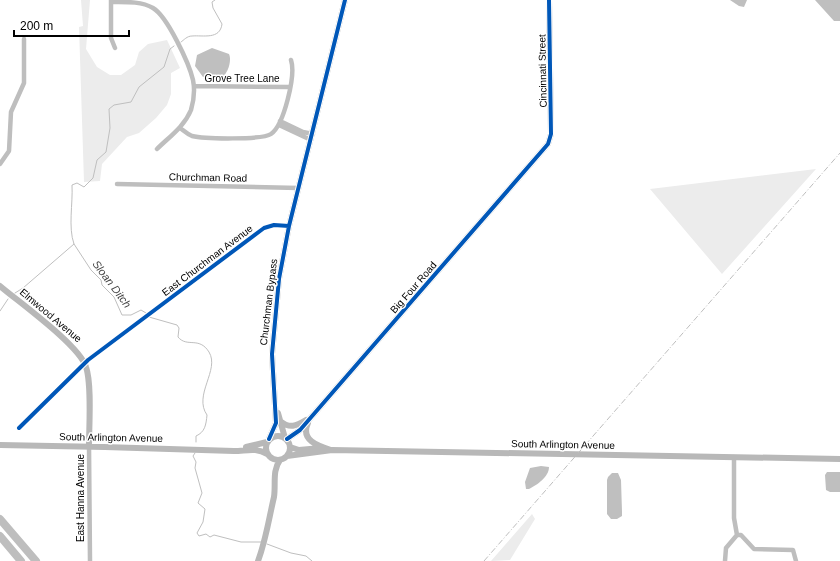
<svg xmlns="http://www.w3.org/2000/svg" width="840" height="561" font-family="Helvetica,sans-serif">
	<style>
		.green { fill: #ececec }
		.water { fill: #bfbfbf }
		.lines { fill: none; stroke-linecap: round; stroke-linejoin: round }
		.stream { stroke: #bfbfbf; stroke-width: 1 }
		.street { stroke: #bebebe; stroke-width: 4.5 }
		.secondary { stroke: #b8b8b8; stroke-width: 6 }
		.highway { stroke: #bebebe; stroke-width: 8 }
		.rail { stroke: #bebebe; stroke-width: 1; stroke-dasharray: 6 2 1 2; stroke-linecap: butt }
		.cycleway-casing { stroke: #fff; stroke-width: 6 }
		.cycleway { stroke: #0057b8; stroke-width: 4 }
		.labels { text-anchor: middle; stroke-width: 3; stroke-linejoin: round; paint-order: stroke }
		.street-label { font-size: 10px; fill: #000; stroke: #fff }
		.water-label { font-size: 11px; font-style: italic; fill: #444; stroke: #fff }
	</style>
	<rect width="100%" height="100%" fill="#fff"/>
	<path class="green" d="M81,0H90L86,49L97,67L110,75H121L135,65L139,52L148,44L167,40L180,68L171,73V94L167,105L156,118L139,133L127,137L102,164L100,181L84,182L79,27L83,26Z
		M816,169L722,274L650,189Z
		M532,514L535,519L510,560L491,561Z"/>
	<path class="water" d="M730,0H747L744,7L739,6Z
		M815,0H840V21H834Z
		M212,48L229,54C232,60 228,74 222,77H203L195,66L197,55Z
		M541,466L549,467C549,477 537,485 529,489H526L525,482L530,468Z
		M827,472H840V492H830L826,490L825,475Z
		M612,473H618L621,480L622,512V516L617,519H611L607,514V480L608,477Z"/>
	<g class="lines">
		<path class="stream" d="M181,42C184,40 187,36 192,36C203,35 220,40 222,24L213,8L212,2L215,0
			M74,244L91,270L101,280L102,285L114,297L122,315H131L141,310L146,313
			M15,293L23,288L74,244C68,227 73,204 72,185L77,183L84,187L93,178L97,160L106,152L110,128L109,109L114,105L131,102L139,87L164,67L170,49L174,46
			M0,311L8,299
			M149,317L177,325L179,328L178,337C187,348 199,336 209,352C220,370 193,395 207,415C206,425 205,432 196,436V442
			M195,453L193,456L196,462L195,468L202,493L198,503L205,509L203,522L197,533L199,536L206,534L210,537L214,535L241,542H261
			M267,544L291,553L306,556L312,561"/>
		<path class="street" d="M111,0V38L115,48
			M111,2C125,2 141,1 153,8C167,16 189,63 193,80C195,90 194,100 191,110C184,127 169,137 157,149
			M194,86L289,87
			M280,121L303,132L313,134
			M279,125L311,140
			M180,128C184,131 187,134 192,136C204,139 262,140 271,134C284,125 296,75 291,60
			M0,164L9,151L11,112L24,83V39
			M117,184L299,188
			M19,428L88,360L264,228L274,225L289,226
			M89,446L90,561
			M737,535H741L754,549L793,550L796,561
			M725,561L726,548L737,535L734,518V457"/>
		<path class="secondary" d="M0,286C20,303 79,345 86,367C92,384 89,426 89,446
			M278,413L285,438
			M280,421C290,429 296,426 306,420
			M308,423C300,440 318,446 331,450
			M266 448a12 12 0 1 1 24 0a12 12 0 1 1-24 0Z
			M269,439L276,423L272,354L279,279L289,226L345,0
			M287,439L300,430L548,144L551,134L549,0
			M0,445C78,446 156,448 234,451C246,451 256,447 267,454
			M246,447L267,442
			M290,447L299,450L321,448
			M287,456L332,450L840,459
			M258,561C266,540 269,518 274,497C276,484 272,471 280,460"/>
		<path class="highway" d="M0,519L36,561
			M0,536L21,561"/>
		<path class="rail" d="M484,561L840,153"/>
		<defs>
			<path id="cycleway" d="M19,428L88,360L264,228L274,225L289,226
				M269,439L276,423L272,354L279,279L289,226L345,0
				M287,439L300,430L548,144L551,134L549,0"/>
		</defs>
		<use href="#cycleway" class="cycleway-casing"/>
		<use href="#cycleway" class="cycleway"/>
	</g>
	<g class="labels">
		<g class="street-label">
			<text transform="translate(542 71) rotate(-91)" y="4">Cincinnati Street</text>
			<text x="242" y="82">Grove Tree Lane</text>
			<text transform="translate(208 177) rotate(1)" y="4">Churchman Road</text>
			<text transform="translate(207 260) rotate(-37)" y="4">East Churchman Avenue</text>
			<text transform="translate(413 287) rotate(-49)" y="4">Big Four Road</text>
			<text transform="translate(268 302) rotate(-83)" y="4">Churchman Bypass</text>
			<text transform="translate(51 315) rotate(40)" y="4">Elmwood Avenue</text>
			<text transform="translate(111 437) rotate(1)" y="4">South Arlington Avenue</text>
			<text transform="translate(563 444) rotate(1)" y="4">South Arlington Avenue</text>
			<text transform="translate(80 498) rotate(-90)" y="4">East Hanna Avenue</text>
		</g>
		<g class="water-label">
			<text transform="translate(112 284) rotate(53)" y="4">Sloan Ditch</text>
		</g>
	</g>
	<path d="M14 30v6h115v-6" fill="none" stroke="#000000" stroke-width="2"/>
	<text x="20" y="30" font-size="12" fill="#000000" stroke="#ffffff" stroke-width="3" paint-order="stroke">200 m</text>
</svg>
